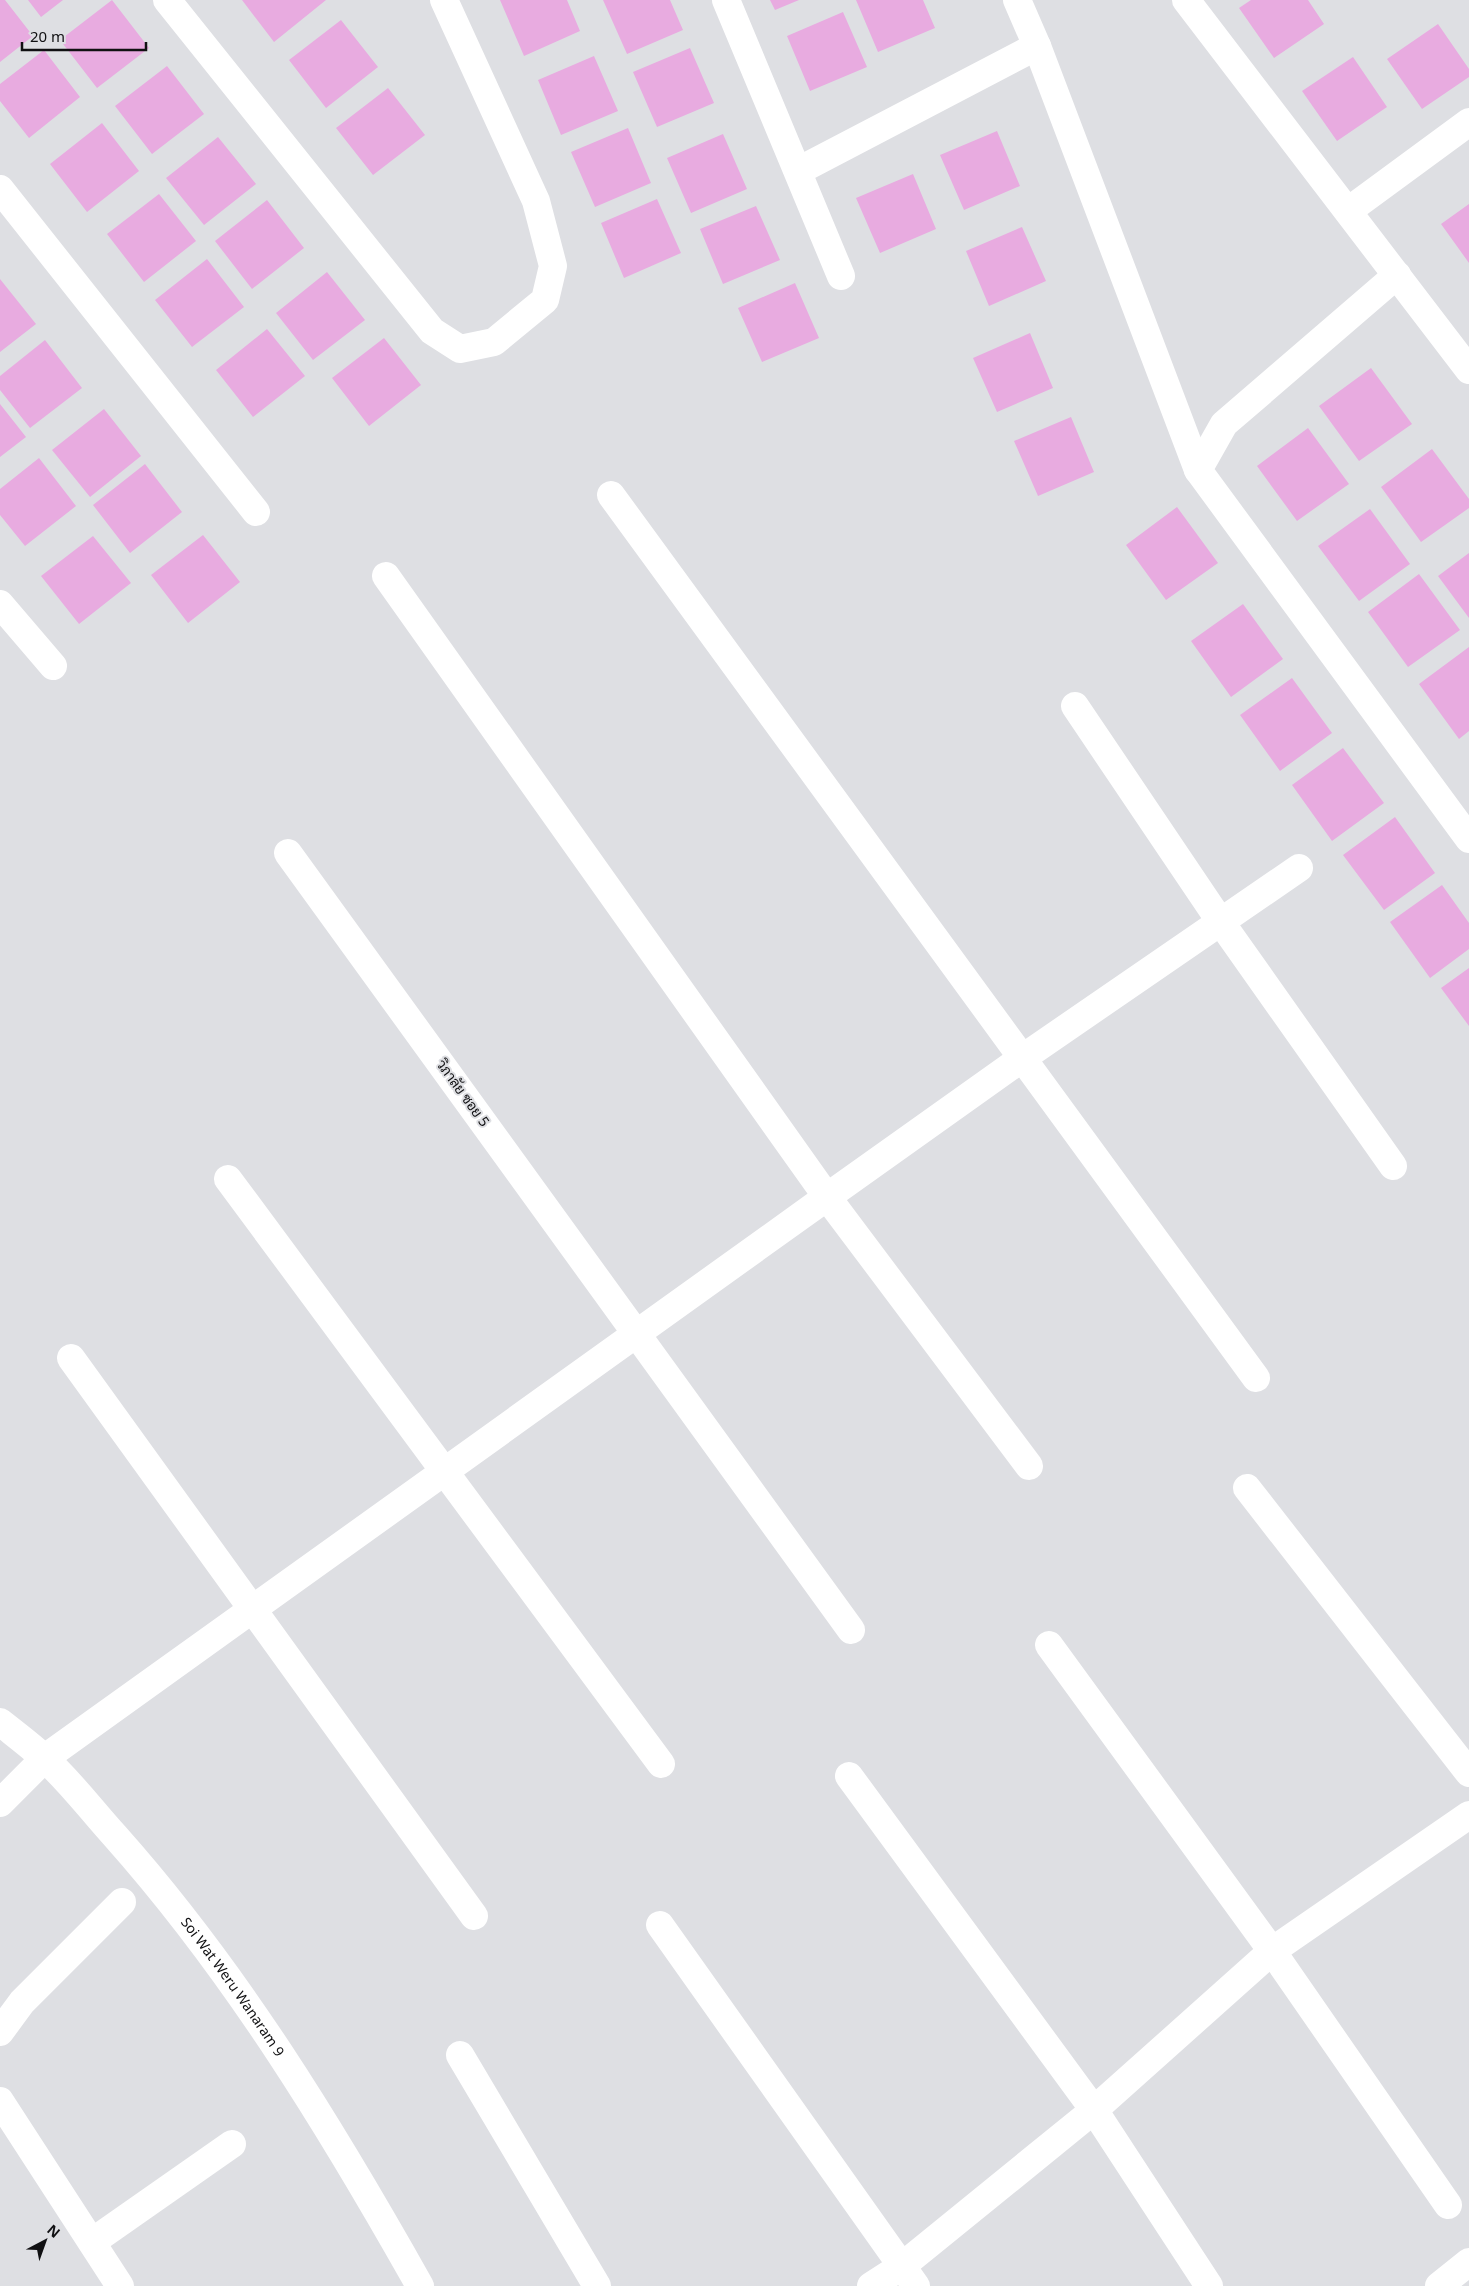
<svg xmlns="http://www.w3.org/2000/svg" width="1469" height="2286" font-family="'Noto Sans',Sarabun,sans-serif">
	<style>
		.building { fill: #e8abe0 }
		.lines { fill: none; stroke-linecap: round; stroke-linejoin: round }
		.street { stroke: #fff; stroke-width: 28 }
		.labels { text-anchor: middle; stroke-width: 4; stroke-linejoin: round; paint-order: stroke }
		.street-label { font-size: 14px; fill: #101012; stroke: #dedfe3 }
	</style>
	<rect width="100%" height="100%" fill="#dedfe3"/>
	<path class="building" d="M0,0H5L33,36L0,62Z
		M28,0H63L41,17Z
		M112,0L149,48L97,88L60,40Z
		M242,0H326L274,42Z
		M500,0H567L580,31L524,56Z
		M603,0H670L683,30L627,54Z
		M770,0H799L775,10Z
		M856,0H923L935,28L878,52Z
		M1251,0H1308L1324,24L1274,58L1239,8Z
		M843,12L867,67L810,91L787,36Z
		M341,20L378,67L326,108L289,60Z
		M1438,24L1469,69V77L1422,109L1387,59Z
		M690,48L714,103L657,127L633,72Z
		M44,50L80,97L29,138L0,101V84Z
		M594,56L618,111L561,135L538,80Z
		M1353,57L1387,107L1337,141L1302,91Z
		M167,66L204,114L152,154L115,106Z
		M388,88L425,135L373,175L336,128Z
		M102,123L139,171L87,212L50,164Z
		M628,128L651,183L595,207L571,152Z
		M997,131L1020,186L964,210L940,155Z
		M723,134L747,189L691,213L667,158Z
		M218,137L256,184L204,225L166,178Z
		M913,174L936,229L880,253L856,198Z
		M159,194L196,241L144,282L107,234Z
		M657,199L681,253L624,278L601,223Z
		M267,200L304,248L252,289L215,241Z
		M1469,204V263L1441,224Z
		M756,206L780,260L723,284L700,229Z
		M1022,227L1046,281L989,306L966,251Z
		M207,259L244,307L192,347L155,300Z
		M327,272L365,320L313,360L276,313Z
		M0,279L36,324L0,352Z
		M795,283L819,338L762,362L738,308Z
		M267,329L305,376L253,417L216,370Z
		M1030,333L1053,388L997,412L973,358Z
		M384,338L421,385L369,426L332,378Z
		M45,340L82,388L30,428L0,390V376Z
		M1371,368L1412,424L1359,461L1319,406Z
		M0,404L26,437L0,457Z
		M104,409L141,456L90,497L52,450Z
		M1071,417L1094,472L1038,496L1014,441Z
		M1308,428L1349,484L1297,521L1257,466Z
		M1432,449L1469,499V508L1421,542L1381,487Z
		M39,458L76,506L25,546L0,515V489Z
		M145,464L182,512L130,553L93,505Z
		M1177,507L1218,563L1166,600L1126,545Z
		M1370,509L1410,564L1359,601L1318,546Z
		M203,535L240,582L188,623L151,575Z
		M93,536L131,583L79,624L41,576Z
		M1469,553V618L1438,576Z
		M1419,574L1460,630L1408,667L1368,612Z
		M1243,604L1283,659L1231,697L1191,641Z
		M1469,647V731L1459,739L1419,684Z
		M1292,678L1332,733L1280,771L1240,715Z
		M1343,748L1384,803L1332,841L1292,785Z
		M1395,817L1435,873L1384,910L1343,855Z
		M1442,885L1469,923V949L1430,978L1390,922Z
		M1469,968V1026L1441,988Z"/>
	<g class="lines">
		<g class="street">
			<path d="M167,0L432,331L460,349L494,342L545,300L553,266L536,201L444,0"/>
			<path d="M726,0L841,276"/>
			<path d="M1017,0L1037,46L1198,470"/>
			<path d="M1186,0L1469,370"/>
			<path d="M798,171L1037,46"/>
			<path d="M0,189L256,512"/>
			<path d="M1348,211L1469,122"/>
			<path d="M1397,275L1224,424L1198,470L1469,839"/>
			<path d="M611,495L1256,1378"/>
			<path d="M386,576L827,1197L1029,1466"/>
			<path d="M0,604L53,666"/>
			<path d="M1075,706L1220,921L1393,1166"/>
			<path d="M288,853L851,1630"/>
			<path d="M228,1179L661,1764"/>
			<path d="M71,1358L474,1916"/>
			<path d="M1247,1488L1469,1773"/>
			<path d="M1049,1645L1272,1951L1448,2205"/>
			<path id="s1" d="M0,1722C15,1734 30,1745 44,1758C70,1781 92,1811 115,1836C236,1972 331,2128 420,2286"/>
			<path d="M849,1776L1094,2110L1209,2286"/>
			<path d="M0,1803L45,1758L827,1197L1021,1059L1299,868"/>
			<path d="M660,1925L916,2286"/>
			<path d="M0,2032L22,2002L122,1902"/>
			<path d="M460,2055L597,2286"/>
			<path d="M0,2101L120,2286"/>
			<path d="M92,2242L232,2144"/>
			<path d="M871,2286L902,2266L1094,2110L1272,1951L1469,1815"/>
			<path d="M1439,2286L1469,2262"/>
		</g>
	</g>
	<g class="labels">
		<g class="street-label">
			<text transform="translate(463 1093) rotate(54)" y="5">วิภาลัย ซอย 5</text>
			<text dy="5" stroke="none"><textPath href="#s1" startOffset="354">Soi Wat Weru Wanaram 9</textPath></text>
		</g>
	</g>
	<g transform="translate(45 2241) rotate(41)" stroke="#dedfe3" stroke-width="4" paint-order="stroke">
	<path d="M0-4L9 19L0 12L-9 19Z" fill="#101012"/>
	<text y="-8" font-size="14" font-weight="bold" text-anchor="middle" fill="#101012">N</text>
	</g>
	<path d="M22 42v8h124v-8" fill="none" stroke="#101012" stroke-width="2.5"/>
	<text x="30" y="42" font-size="15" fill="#101012" stroke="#dedfe3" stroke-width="4" paint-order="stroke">20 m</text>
</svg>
